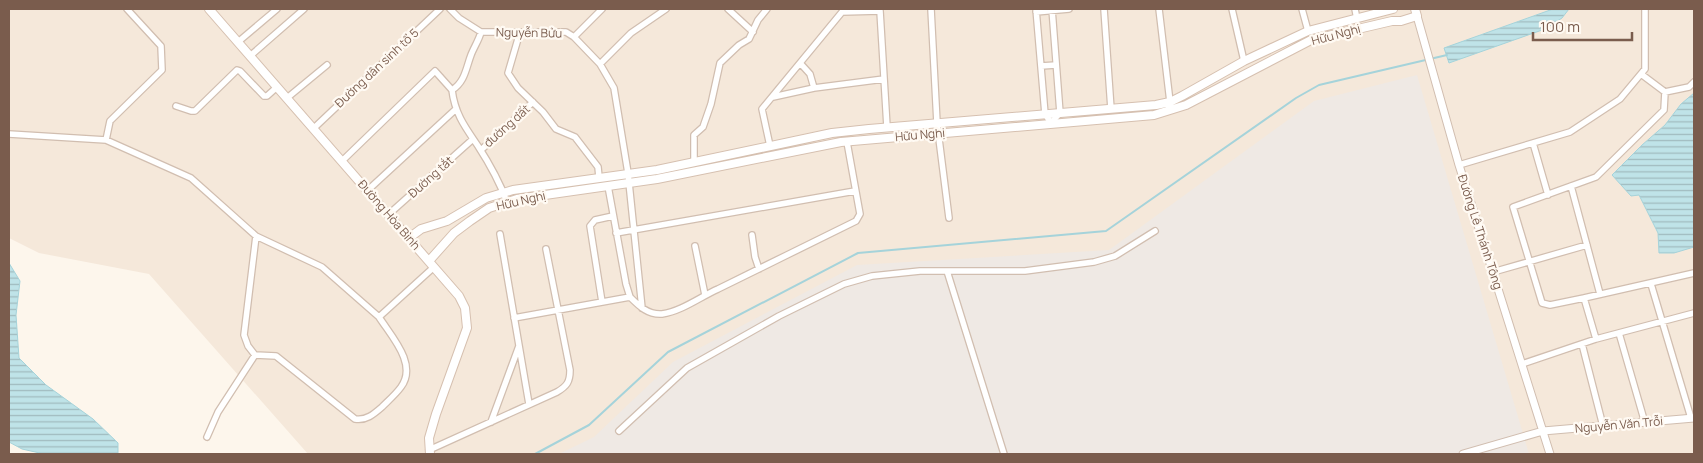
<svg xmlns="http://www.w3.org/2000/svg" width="1703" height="463" font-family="Manrope,sans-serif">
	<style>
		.residential { fill: #f5e8da }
		.industrial { fill: #efe9e4 }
		.water { fill: url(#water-rules); stroke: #a5d3da }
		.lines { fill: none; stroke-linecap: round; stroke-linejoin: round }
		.stream { stroke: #a5d3da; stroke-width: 2 }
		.minor-casing { stroke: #d1beb0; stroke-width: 8 }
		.tertiary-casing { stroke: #d1beb0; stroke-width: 9 }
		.secondary-casing { stroke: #d6c0b0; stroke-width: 10 }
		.minor { stroke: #fff; stroke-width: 5.5 }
		.tertiary { stroke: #fff; stroke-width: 7 }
		.secondary { stroke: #fff; stroke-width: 8 }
		.labels { text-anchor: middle; stroke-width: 4.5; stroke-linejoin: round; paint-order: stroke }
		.street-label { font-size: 12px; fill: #7a5c4d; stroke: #fffaf3 }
	</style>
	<defs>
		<pattern id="water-rules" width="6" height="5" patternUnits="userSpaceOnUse" patternTransform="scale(1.25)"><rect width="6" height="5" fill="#bfe3e8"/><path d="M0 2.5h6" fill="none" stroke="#a0bbbe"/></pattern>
	</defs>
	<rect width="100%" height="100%" fill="#fdf6ec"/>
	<path class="residential" d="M9,9H1694V454H308L149,274L39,253L9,238Z"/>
	<path class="industrial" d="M1417,75L1529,454H559L594,437L673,362L857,265L1109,250L1314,101Z"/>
	<path class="water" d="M1553,9H1569L1562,18L1545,29L1449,63L1444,48Z
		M1694,93V247L1674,253H1659L1658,233L1639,195L1631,196L1612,175L1642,145L1665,125L1681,104Z
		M9,263L20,281L16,315L19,358L46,385L93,419L118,443V454H44L22,449L9,442Z"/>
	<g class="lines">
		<path class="stream" d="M535,454L589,425L668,352L858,253L1106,231L1296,98L1319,85L1447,55"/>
		<defs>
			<path id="minor" d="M450,9L459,18L481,32H566L574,37L600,64L614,88L628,173L642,308
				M728,9L753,32
				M931,9L937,123L949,218
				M1036,9L1045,114L1051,123L1060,113L1052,9
				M1104,9L1111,109
				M1159,9L1170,102
				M1232,9L1244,61
				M1302,9L1308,31
				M1355,9L1357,19
				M1036,12L1069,9
				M481,32C479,40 474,47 471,55C466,68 465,82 452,90C455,114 465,127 478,146C489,163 500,183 507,202
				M520,32L508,73L518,88L543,112L556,129L575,137L598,167L599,177
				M574,37L602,9
				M238,42L277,9
				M250,56L304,9
				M800,63L810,74L814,88
				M600,64L631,33L666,9
				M1041,66L1056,65
				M1641,74L1665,92L1689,87L1694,82
				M773,97L814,88L884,79
				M287,98L327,65
				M176,106L191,111H195L237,70L240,71L264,96H267L277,87
				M314,128L440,9
				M9,134L106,140L191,178L256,236L322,267L379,317L434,267
				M106,140L110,121L162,70L161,46L127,9
				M1533,143L1548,195
				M770,146L762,109L842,12L880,11L887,127
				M481,150L533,102
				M342,161L435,71L452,90
				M694,162V135L703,127L711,104L720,63L739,45L749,39L758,20L767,9
				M1459,165L1570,132L1620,99L1645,69V9
				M608,186L626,284L630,297
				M1571,186L1600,294
				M368,190L456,109
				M389,214L473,139
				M616,233L855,191
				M500,234L529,404
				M752,235L755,257L759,269
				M256,236L244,335L248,346L255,355L276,356L355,419C366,421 374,414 382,407C388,401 396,394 401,387C418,364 391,336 379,317
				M695,246L705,295
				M947,271L1004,454
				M1493,272L1587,245
				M1694,273L1584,298L1596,339L1694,313
				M1651,284L1691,418
				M1584,298L1550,305L1542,303L1513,207L1596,177L1664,110L1665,92
				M602,302L590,226L595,220L613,216
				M514,318L630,297C639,306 648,315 662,314C682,311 700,297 718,289C764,266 810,244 856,221L860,214L847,142
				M1619,333L1645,423
				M1582,344L1603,426
				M1522,364L1596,339
				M491,422L519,346
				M619,431L687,368L779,316L844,284L872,276L920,271H1025L1094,262L1115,256L1155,231
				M207,437L218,412L255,355
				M429,450L557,392C567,386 570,382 570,370L546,249"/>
			<path id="tertiary" d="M1417,16L1459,165L1550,454
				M1463,454L1543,431L1694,418"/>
			<path id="secondary" d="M209,9L459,296L465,308L467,328L436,414L429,438L430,454
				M409,238L421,229L447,221L486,198L513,190L657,170L832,133L869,129L1156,105L1170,102L1182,96L1244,61L1308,31L1393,9
				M429,261L454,233L470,221L489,208L517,199L657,179L841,142L1154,115L1186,105L1311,40L1392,21H1401L1417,16L1415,9"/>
		</defs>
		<use href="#minor" class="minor-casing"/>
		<use href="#tertiary" class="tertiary-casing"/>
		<use href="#secondary" class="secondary-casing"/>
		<use href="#minor" class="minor"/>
		<use href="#tertiary" class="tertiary"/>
		<use href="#secondary" class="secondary"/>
	</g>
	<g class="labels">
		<g class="street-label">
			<text transform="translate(529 33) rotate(1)" y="4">Nguyễn Bửu</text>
			<text transform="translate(1336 35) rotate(-15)" y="4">Hữu Nghị</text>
			<text transform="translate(377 68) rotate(-43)" y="4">Đường dân sinh tổ 5</text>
			<text transform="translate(507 126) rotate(-42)" y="4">đường đất</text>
			<text transform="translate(920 135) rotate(-5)" y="4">Hữu Nghị</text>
			<text transform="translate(431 177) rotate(-42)" y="4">Đường tắt</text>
			<text transform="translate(521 201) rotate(-13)" y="4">Hữu Nghị</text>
			<text transform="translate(389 215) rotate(49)" y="4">Đường Hòa Bình</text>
			<text transform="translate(1480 232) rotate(72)" y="4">Đường Lê Thánh Tông</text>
			<text transform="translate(1619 425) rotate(-5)" y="4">Nguyễn Văn Trỗi</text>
		</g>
	</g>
	<rect width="1703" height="463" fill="none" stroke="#7a5c4d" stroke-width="20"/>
	<path d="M1533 32v8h99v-8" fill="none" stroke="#7a5c4d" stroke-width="2.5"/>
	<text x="1540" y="32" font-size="15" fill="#7a5c4d" stroke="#fffaf3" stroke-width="4" paint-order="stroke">100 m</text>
</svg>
